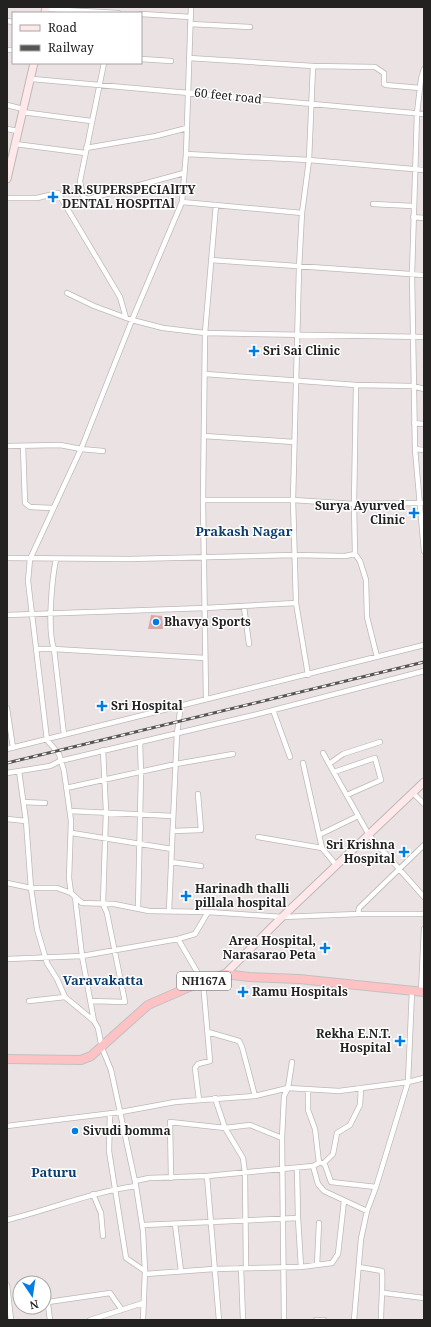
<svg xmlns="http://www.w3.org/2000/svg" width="431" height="1327" font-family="'Noto Serif',serif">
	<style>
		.pitch { fill: #daa6a8 }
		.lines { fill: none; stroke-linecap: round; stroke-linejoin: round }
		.minor-casing { stroke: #bfb8b8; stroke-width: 6 }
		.secondary-casing { stroke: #bfb8b8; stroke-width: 9 }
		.trunk-casing { stroke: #c2c1c1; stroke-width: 10 }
		.minor { stroke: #fff; stroke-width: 4.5 }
		.secondary { stroke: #fee8e9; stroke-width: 7 }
		.trunk { stroke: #fcc2c4; stroke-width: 8 }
		.rail-casing { stroke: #585454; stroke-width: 3 }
		.rail { stroke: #fff; stroke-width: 1.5; stroke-dasharray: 4.5; stroke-linecap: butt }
		.poi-dot { fill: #007de3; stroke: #fff; stroke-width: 1.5 }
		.labels { text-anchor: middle; stroke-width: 3; stroke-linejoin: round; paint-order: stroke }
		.shield { fill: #fff; stroke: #666464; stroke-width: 1 }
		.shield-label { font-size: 11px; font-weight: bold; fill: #242121 }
		.street-label { font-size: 12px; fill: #242121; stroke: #fff }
		.poi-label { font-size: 12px; font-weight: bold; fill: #242121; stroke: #fff; text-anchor: start }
		.neighbourhood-label { font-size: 13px; font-weight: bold; fill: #0b3d6f; stroke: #fff }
	</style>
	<rect width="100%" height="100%" fill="#ebe3e3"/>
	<path class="pitch" d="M151,615L162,616L163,629H148Z"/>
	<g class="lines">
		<defs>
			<path id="minor" d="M46,9L118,13
				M141,14L191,17
				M7,21L13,22
				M190,24L250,27
				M7,50H13
				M189,58L313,66L375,67L384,73V84L386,85L420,88
				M141,59L171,61
				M104,63L80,181L83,197L88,199L184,173
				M424,69L421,79L417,113L412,275L415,449L424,551
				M32,79L424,114
				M7,105L23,109
				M22,112L91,121
				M7,129L18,131
				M15,144L85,153
				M86,148L156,136L187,128
				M186,154L309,160L424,170
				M7,198H37L58,193L120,297L126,318
				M182,202L302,213
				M373,204L413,206
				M413,217L424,218
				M211,260L424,275
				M67,293L94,306L132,320L163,328L205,333L424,337
				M205,374L356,385L413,386L424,389
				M414,423L424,424
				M204,436L294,442
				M7,446L60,445L81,449L132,320L182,202L186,154L191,7
				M23,446L25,503L30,507L52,508
				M415,449L424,450
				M103,451L81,449L30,559L28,581L47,740L59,754L64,771L71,821L69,878L71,893L82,903L114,904L149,911L208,912L282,917L358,914H424
				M203,500H293L354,504L424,503
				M355,554L354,504L356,385
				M7,558L129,559L294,555L345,556L355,554L360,561L366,580L367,617L377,657
				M56,559C52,579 47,630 54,649L205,658
				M244,607L249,644
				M7,615L205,608L296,603
				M36,649H54L64,735
				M308,675L296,603L293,500L299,268L302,213L309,160L313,66
				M206,698L203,500L205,333L216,205
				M7,708L13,748
				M273,710L290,757
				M7,749L424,645
				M323,753L369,835L424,897
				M303,763L322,848L337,866
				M329,764L343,754L380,742
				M334,772L375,758L381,780L347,795
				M7,773L50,766L60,761L254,715L424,671
				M66,788L176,764L233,754
				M413,793L424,804
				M23,802L45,803
				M70,811L173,816
				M7,819L26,821
				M173,831L201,830L198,794
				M72,833L172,849
				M319,835L358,816
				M258,837L322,848
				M171,862L201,866
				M7,883L31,888L26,821L19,771
				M71,893L57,888H31L37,929L47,963L57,979L65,997L94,1021L98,1028L102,1048L111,1070L136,1186L143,1231L145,1271L143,1320
				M75,897L82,956L94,1021
				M138,909L141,773L140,742
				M169,911L177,733L181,705
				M358,914L359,908L424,845
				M178,939L203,982L210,1061L198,1064L195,1068L199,1100
				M7,959L82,956L178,939L195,934L208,912
				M421,992L424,929
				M29,1001L65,997
				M91,1001L125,1002L107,913L103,904L106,811L103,750
				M208,1032L239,1041L242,1047L255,1096
				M308,1089V1110L315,1129L319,1163L313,1166L318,1184L324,1191L367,1211
				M215,1098L225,1128L243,1158L245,1173L246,1268
				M110,1113L109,1151L126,1258L145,1271
				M7,1126L121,1112L175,1102L255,1096L288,1088L339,1091L408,1082L424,1078
				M322,1163L325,1165L331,1182L376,1187
				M324,1163L333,1154L337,1133L350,1125L360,1105L361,1088
				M207,1176L219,1320
				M171,1178L170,1122L225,1128L250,1125L282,1138
				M135,1181L149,1178L207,1176L313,1166
				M93,1194L101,1213L103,1236
				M298,1218L301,1267
				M7,1220C51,1209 92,1192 136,1186
				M175,1224L181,1271
				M143,1225L298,1218L297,1168
				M317,1265L319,1223
				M359,1267L382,1271C383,1288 381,1303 381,1320
				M241,1268L243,1320
				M145,1274L214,1269L301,1267L332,1263L338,1254L344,1201
				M7,1285L11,1320
				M46,1289L50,1320
				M384,1293L424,1298
				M48,1302L110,1293L122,1310
				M90,1320L143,1303
				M284,1320L282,1138L284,1096L288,1088L292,1062
				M316,1320H324
				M354,1320L361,1239L367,1211L376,1187L408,1082L412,991"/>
			<path id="secondary" d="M45,13L46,7
				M7,179L34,63
				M225,974L282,917L424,782"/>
			<path id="trunk" d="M7,1059L81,1060L91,1056L148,1005L194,985L225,974L249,977L299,979L424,992"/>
		</defs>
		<use href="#minor" class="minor-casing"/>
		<use href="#secondary" class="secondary-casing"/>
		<use href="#trunk" class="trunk-casing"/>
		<use href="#minor" class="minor"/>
		<use href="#secondary" class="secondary"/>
		<use href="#trunk" class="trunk"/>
		<defs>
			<path id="rail" d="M7,763L424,662"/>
		</defs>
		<use href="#rail" class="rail-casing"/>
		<use href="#rail" class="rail"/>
	</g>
	<g class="poi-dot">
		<path d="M51 191h4v4h4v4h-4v4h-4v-4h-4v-4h4z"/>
		<path d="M252 345h4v4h4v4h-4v4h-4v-4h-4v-4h4z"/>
		<path d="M412 507h4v4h4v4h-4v4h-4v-4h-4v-4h4z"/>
		<circle cx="156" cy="622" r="4"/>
		<path d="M100 700h4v4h4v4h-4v4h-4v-4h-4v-4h4z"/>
		<path d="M402 846h4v4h4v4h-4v4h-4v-4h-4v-4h4z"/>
		<path d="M184 890h4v4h4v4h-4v4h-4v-4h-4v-4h4z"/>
		<path d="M323 942h4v4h4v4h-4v4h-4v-4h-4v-4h4z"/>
		<path d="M241 986h4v4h4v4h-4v4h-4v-4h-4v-4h4z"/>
		<path d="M398 1035h4v4h4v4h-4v4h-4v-4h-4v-4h4z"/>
		<circle cx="75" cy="1131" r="4"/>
	</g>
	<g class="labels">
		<rect class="shield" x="177" y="972" width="54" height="18" rx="3"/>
		<g class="shield-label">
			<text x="204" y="985">NH167A</text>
		</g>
		<g class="street-label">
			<text transform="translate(228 96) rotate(6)" y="4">60 feet road</text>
		</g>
		<g class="poi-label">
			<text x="62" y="194">R.R.SUPERSPECIAlITY<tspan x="62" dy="14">DENTAL HOSPITAl</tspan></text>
			<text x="263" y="355">Sri Sai Clinic</text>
			<text x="405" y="510" text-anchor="end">Surya Ayurved<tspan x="405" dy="14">Clinic</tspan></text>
			<text x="164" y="626">Bhavya Sports</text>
			<text x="111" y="710">Sri Hospital</text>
			<text x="395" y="849" text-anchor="end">Sri Krishna<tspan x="395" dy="14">Hospital</tspan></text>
			<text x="195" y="893">Harinadh thalli<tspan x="195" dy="14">pillala hospital</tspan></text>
			<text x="316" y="945" text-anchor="end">Area Hospital,<tspan x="316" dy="14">Narasarao Peta</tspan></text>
			<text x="252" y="996">Ramu Hospitals</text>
			<text x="391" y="1038" text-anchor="end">Rekha E.N.T.<tspan x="391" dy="14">Hospital</tspan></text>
			<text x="83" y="1135">Sivudi bomma</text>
		</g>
		<g class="neighbourhood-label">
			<text x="244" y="536">Prakash Nagar</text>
			<text x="103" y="985">Varavakatta</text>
			<text x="54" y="1177">Paturu</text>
		</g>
	</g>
	<rect width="431" height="1327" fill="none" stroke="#242121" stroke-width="16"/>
	<rect x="12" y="12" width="130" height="52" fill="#ffffff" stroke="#a7a6a6"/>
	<rect x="20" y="25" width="20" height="6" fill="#fee8e9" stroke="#a7a6a6"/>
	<text x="48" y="32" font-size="12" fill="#242121">Road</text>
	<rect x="20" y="45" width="20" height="6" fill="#585454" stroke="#a7a6a6"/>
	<text x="48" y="52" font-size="12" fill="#242121">Railway</text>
	<g transform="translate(32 1295) rotate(167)"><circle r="19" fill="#ffffff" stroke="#a7a6a6"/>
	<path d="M0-3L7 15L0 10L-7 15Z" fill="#007de3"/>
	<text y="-6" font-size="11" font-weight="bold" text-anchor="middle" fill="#242121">N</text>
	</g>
</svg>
